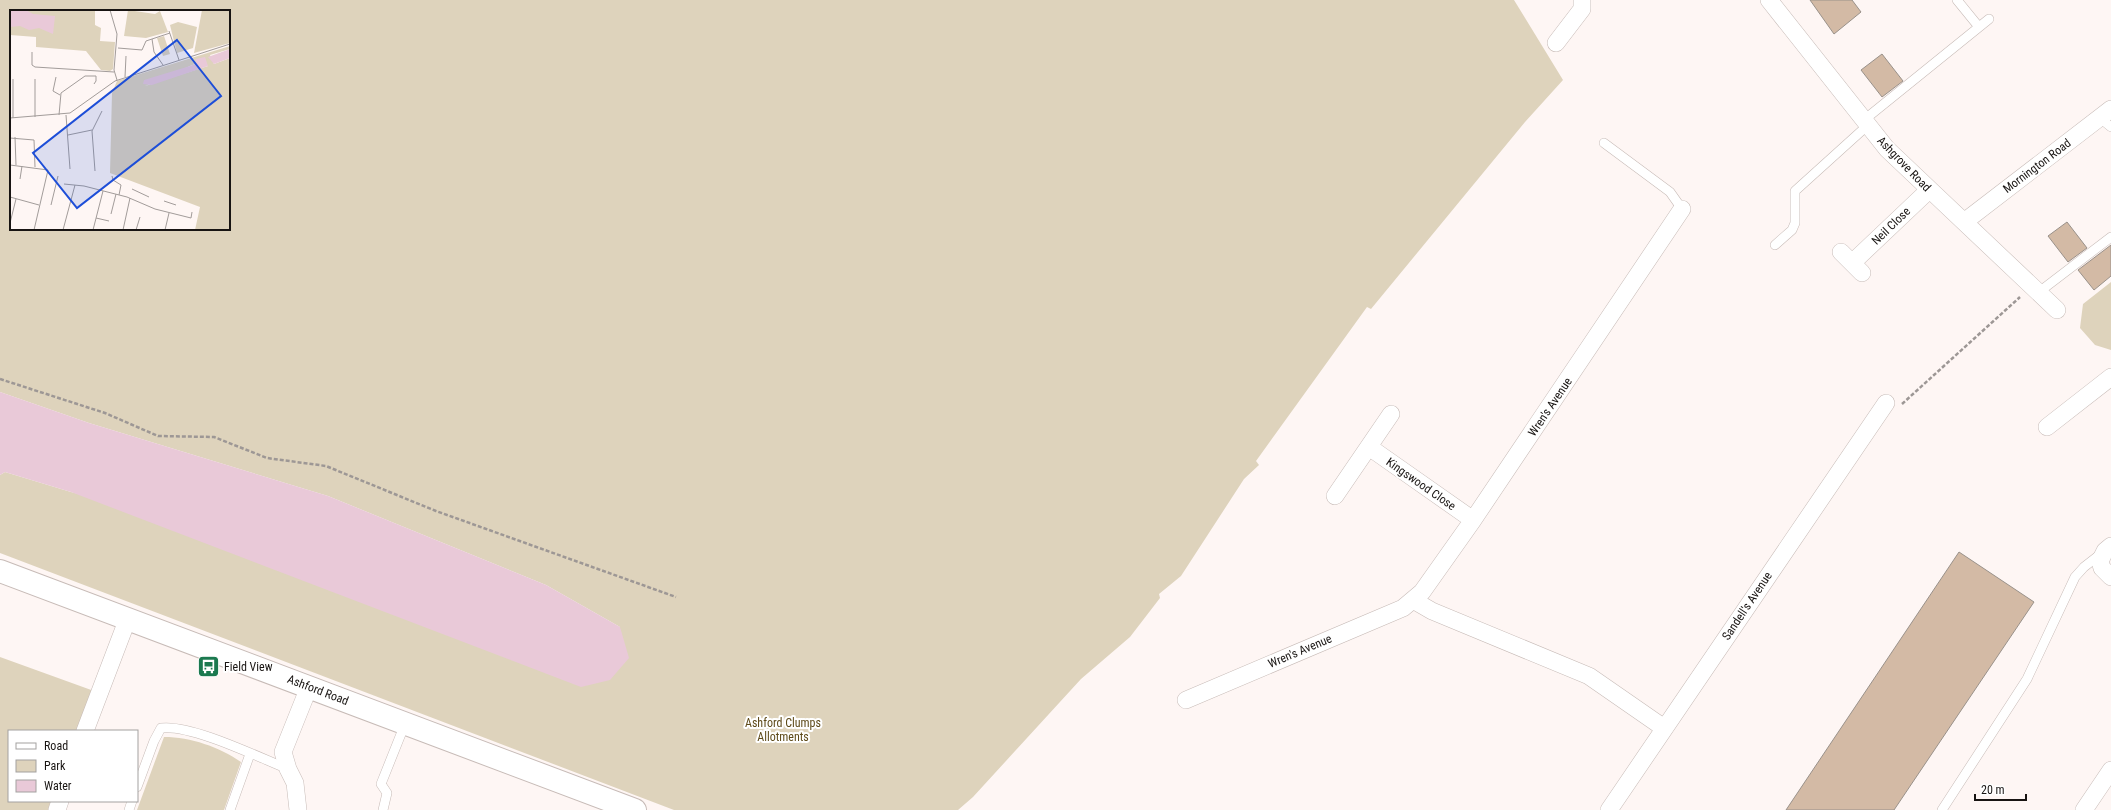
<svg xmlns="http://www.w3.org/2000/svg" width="2111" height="810" font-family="'Roboto Condensed',sans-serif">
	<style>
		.green { fill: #ded3bc; fill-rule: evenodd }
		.water { fill: #e9c9d8 }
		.building { fill: #d3baa5; stroke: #99918a }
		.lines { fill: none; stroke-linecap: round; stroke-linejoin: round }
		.service-casing { stroke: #c7bbb7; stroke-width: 10 }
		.minor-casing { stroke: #c7bbb7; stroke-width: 18 }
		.secondary-casing { stroke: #c7bbb7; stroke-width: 24 }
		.path { stroke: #9d9795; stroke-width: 2.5; stroke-dasharray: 4 2; stroke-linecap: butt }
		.service { stroke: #fff; stroke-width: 9 }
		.minor { stroke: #fff; stroke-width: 17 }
		.secondary { stroke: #fff; stroke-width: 22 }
		.labels { text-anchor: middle; stroke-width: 4; stroke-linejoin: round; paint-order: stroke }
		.street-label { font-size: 12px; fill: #181412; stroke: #fff }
		.poi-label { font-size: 12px; fill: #181412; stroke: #fff; text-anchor: start }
		.park-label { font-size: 12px; fill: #5e4a19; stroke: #fff }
		.inset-road { fill: none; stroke: #a29c9a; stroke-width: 1 }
		.view { fill: #1d4ed8; fill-opacity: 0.15; stroke: #1d4ed8; stroke-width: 2 }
		.inset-edge { fill: none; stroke: #181412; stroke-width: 2 }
	</style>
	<rect width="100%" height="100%" fill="#fef6f4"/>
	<path class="green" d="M0,0H1514L1563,80L1525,122L1371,309L1367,307L1256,461L1259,465L1244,479L1181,576L1159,594L1160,598L1130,637L1081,679L973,797L958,810H674L0,553V475L5,472L71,492L620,627L546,585L328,496L89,423L0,392ZM11,11H229V229H11Z
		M2111,282V350L2095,345L2080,328L2083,304Z
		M0,657L94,691L79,731H9V801H53L49,810H0Z
		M164,737C191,737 219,747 241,762L224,810H137Z"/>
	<path class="water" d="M0,392L89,423L328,496L546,585L620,627L629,658L610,680L581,687L71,492L5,472L0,475Z"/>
	<path class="building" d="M1810,0H1852L1861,12L1834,34Z
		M1882,54L1903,81L1882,97L1861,70Z
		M2067,222L2087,248L2068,262L2048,236Z
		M2111,245V276L2094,290L2078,270Z
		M1959,552L2034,602L1894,810H1786Z"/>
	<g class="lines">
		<defs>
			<path id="service" d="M1957,0L1979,27
				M2100,118L2111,127
				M1864,120L1989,19
				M1604,143L1670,192L1682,209
				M1775,245L1792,230L1795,223V191L1868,125
				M2039,292L2111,237
				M137,787L154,741L161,728C191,724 258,757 288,769
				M129,810L132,801
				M230,810L250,754
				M383,810L387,793L381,784L405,724
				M1942,810L2027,679L2075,577L2084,567L2102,553"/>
			<path id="minor" d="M1769,0L1887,149L2057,310
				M1556,43L1582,9V0
				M1964,222L2111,109
				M1841,252L1862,273
				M1853,262L1929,190
				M2047,427L2111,377
				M1369,447L1473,520
				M1335,496L1391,414
				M2111,546L2105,551L2100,561L2102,568L2111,577
				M1413,600L1432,611L1589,676L1664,728
				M1186,700L1403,608L1422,592L1473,520L1682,209
				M85,731L128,618
				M57,810L60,801
				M298,810L295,783L288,769L283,752L309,687
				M1609,810L1886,403
				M2084,810L2111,770"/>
			<path id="secondary" d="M0,571L635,810"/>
		</defs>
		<use href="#service" class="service-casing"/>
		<use href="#minor" class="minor-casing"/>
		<use href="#secondary" class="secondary-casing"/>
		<path class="path" d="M0,379L105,413L158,436L214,437L267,458L326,466L436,511L676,597
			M1902,404L2020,297"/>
		<use href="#service" class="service"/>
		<use href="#minor" class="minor"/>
		<use href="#secondary" class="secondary"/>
	</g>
	<defs>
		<symbol id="bus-square" viewBox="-11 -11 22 22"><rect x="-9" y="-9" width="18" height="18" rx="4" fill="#1b794f" stroke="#fff"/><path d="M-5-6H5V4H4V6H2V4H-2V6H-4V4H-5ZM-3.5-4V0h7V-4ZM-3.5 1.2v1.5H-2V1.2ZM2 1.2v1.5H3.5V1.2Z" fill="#fff"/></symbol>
	</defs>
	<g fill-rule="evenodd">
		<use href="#bus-square" x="196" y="654" width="25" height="25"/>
	</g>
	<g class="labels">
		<g class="street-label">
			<text transform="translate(1904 164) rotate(46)" y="4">Ashgrove Road</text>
			<text transform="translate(2037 166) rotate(-37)" y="4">Mornington Road</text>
			<text transform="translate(1891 226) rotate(-44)" y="4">Neil Close</text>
			<text transform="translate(1550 407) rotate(-56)" y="4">Wren's Avenue</text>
			<text transform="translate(1421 484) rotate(35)" y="4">Kingswood Close</text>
			<text transform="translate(1747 606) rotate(-56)" y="4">Sandell's Avenue</text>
			<text transform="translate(1300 651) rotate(-23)" y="4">Wren's Avenue</text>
			<text transform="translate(318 690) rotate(21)" y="4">Ashford Road</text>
		</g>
		<g class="poi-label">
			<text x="224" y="671">Field View</text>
		</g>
		<g class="park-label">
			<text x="783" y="727">Ashford Clumps<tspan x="783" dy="14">Allotments</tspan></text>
		</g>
	</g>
	<g transform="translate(10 10)">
		<rect width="220" height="220" fill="#fef6f4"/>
		<path d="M0,0H85V15L91,18L90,31L105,32L103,59L100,61L91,60L76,41L26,37V27L0,25ZM118,0L145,4L150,1L158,22L136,28L114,26ZM192,0H220V33L184,43ZM168,12L187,17L183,38L167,43L160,15ZM154,26L160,44L153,46L147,28ZM220,36V39L200,45L204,54L220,48V219L185,220L190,197L100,163L102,83L107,71ZM185,54L198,56L135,76L180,56Z" fill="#ded3bc" fill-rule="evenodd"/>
		<path d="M0,0H16L23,4L45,6L43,24L29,18L19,20L10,16L0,17ZM220,39V48L204,54L198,47ZM195,47L198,56L142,75L133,74L134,70L180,56L185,54L186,49Z" fill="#e9c9d8"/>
		<path class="inset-road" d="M100,0L107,24L104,60L107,70M159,21L169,50M142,29L144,42L153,55M108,38L132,40L136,31L160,23M22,42V55L25,57L104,62M46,67L43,81L50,85M115,67L116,46M49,105L51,83L75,66H86V71L84,74M56,105L60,159M25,107V69M0,108L60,103L105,71L220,34M3,108V69M58,125L82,120M5,127L6,155M0,128L24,130L25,157M0,155L38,160L24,220M85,161L82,121L92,101M102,166L103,170L111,175L109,185M10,169L12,156M54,174L74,176L117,187L145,199L181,208L182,202M122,179L139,187M0,187L29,195M154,191L166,195M41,195L48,166M101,204L106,184M86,208L99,211M0,213L6,189M53,220L65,175M83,220L93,181M113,220L120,188M126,220L130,207M155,220L159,203"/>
		<path class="view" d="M167,30L211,86L67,198L23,143Z"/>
		<rect width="220" height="220" class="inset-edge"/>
	</g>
	<rect x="8" y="730" width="130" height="72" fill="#ffffff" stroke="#a3a1a0"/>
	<rect x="16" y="743" width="20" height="6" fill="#ffffff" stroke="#a3a1a0"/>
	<text x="44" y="750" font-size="12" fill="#181412">Road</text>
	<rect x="16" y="760" width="20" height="12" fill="#ded3bc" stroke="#a3a1a0"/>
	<text x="44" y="770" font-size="12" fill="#181412">Park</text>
	<rect x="16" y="780" width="20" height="12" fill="#e9c9d8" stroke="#a3a1a0"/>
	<text x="44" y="790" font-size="12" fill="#181412">Water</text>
	<path d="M1975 794v6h51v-6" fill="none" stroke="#181412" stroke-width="2"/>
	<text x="1981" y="794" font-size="12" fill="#181412" stroke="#ffffff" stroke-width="3" paint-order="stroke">20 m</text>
</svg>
